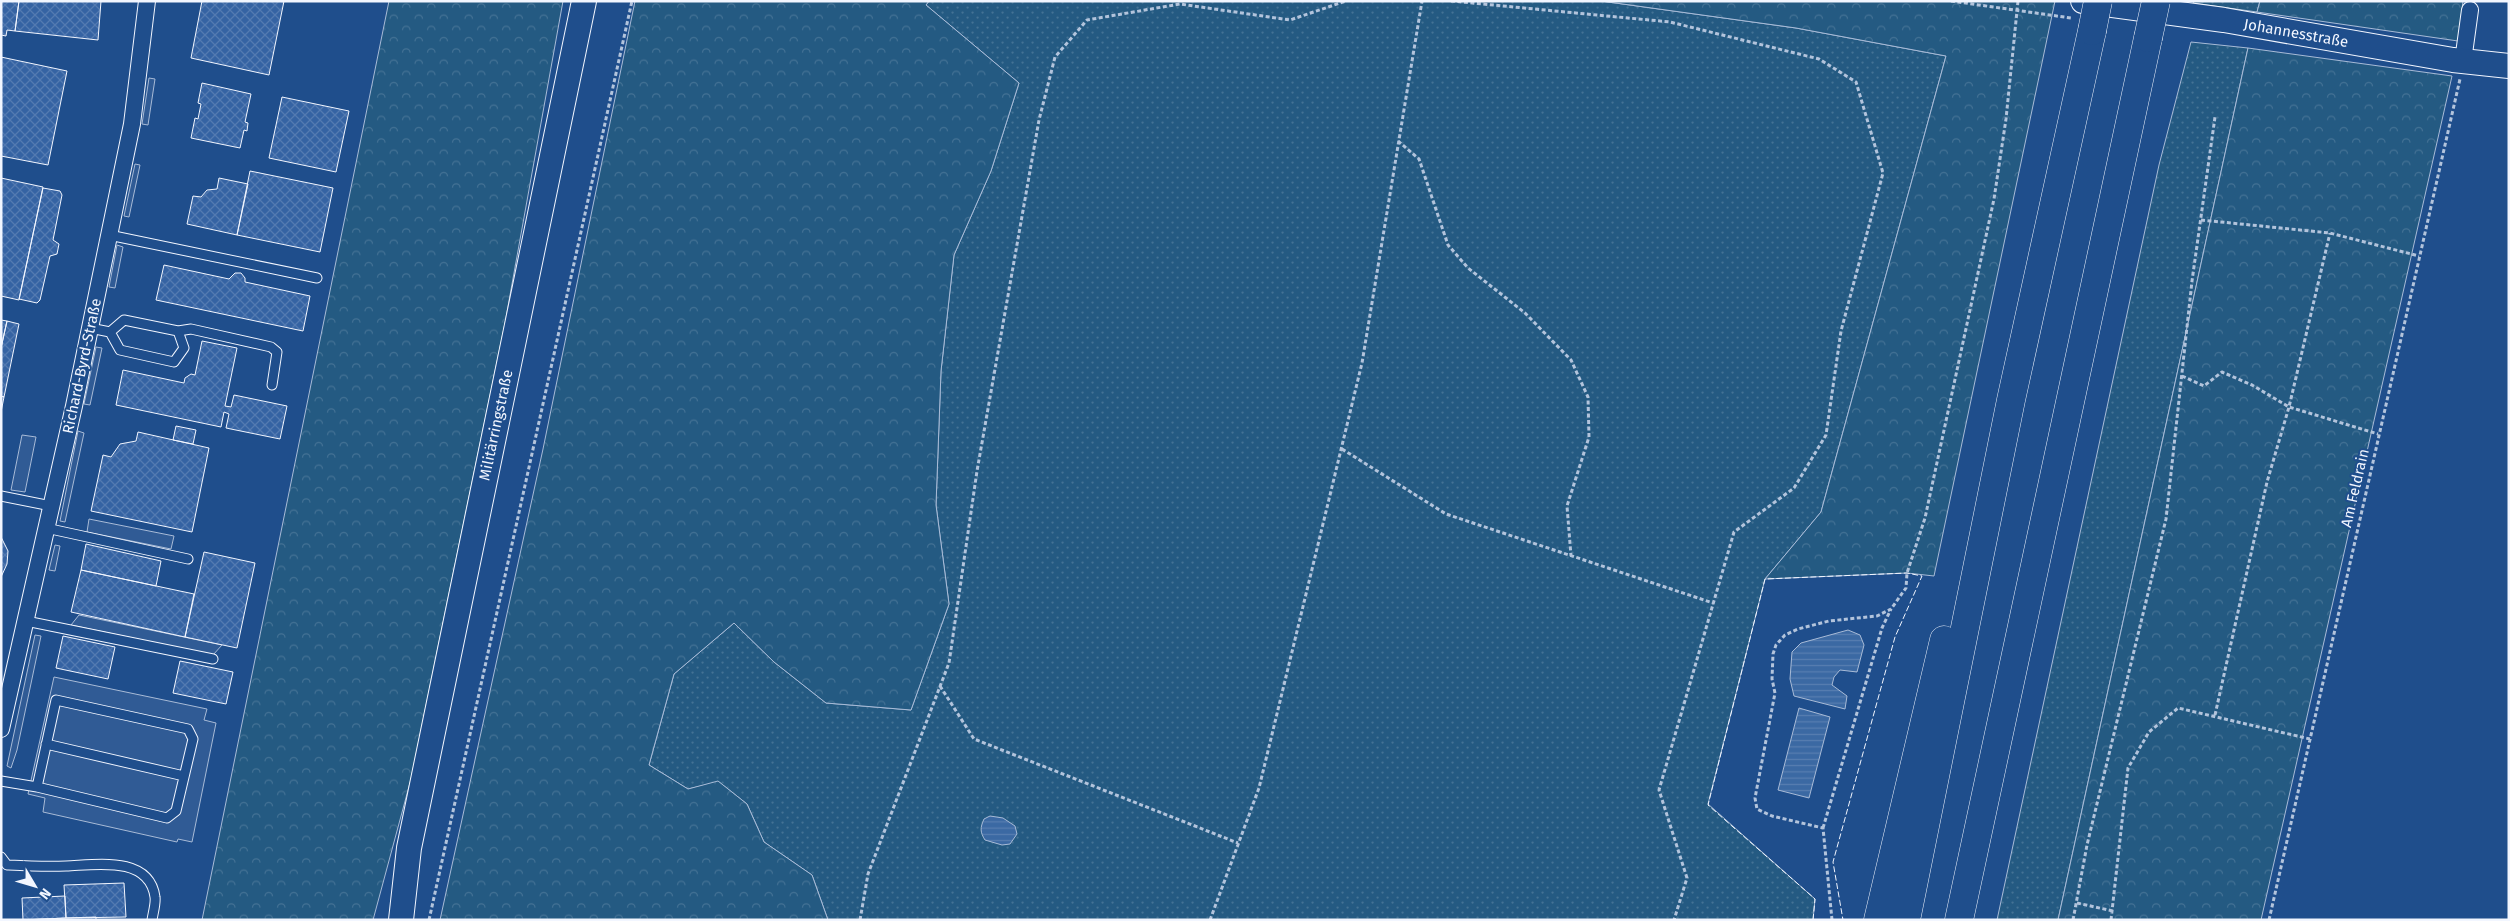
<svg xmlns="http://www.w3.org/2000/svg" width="2510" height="921" font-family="'Fira Sans',sans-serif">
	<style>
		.grass { fill: url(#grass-dots); stroke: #a8bbd7 }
		.forest { fill: url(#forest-crowns); stroke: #a8bbd7 }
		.parking { fill: #305b95; stroke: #a8bbd7 }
		.water { fill: url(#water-rules); stroke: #a8bbd7 }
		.building { fill: url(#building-cross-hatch); stroke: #f2f6ff }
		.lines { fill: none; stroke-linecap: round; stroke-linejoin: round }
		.service-casing { stroke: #f2f6ff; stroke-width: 11 }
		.minor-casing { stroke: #f2f6ff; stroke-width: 18 }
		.secondary-casing { stroke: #f2f6ff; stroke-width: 26 }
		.motorway-casing { stroke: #f2f6ff; stroke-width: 29 }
		.path { stroke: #b3c4dc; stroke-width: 3; stroke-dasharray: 4 2.5; stroke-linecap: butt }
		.service { stroke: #1f4e8c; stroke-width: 9 }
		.minor { stroke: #1f4e8c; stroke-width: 16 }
		.secondary { stroke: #1f4e8c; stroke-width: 24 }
		.motorway { stroke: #1f4e8c; stroke-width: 28 }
		.motorway-bridge-casing { stroke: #f2f6ff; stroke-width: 29; stroke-linecap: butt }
		.motorway-bridge { stroke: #1f4e8c; stroke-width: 28 }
		.fence { stroke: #f2f6ff; stroke-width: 1; stroke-dasharray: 6 2.5; stroke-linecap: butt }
		.labels { text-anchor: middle; stroke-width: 4; stroke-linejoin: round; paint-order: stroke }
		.street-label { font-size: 15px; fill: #f2f6ff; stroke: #1f4e8c }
	</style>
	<defs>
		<pattern id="grass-dots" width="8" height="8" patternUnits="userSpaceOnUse" patternTransform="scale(1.25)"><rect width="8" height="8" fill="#245a82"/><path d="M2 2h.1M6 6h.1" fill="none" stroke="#447295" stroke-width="1.8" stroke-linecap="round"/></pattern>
		<pattern id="forest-crowns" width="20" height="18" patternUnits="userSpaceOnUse" patternTransform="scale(1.25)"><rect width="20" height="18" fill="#245a82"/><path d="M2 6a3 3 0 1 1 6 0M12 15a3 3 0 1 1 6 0" fill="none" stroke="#447295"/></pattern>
		<pattern id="water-rules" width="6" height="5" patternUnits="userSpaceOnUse" patternTransform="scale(1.25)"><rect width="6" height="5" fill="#3b69a3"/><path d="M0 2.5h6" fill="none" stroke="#587fb1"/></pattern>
		<pattern id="building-cross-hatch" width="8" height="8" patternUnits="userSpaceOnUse" patternTransform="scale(1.25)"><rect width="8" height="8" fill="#3563a3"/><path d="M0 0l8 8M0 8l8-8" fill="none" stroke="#537ab1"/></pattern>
	</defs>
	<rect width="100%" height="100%" fill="#1f4e8c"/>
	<path class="grass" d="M929,1H1601L1796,28L1946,56L1821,512L1765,579L1708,804L1815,899L1813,920H828L812,875L764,842L747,804L719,782L688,789L649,765L674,674L734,623L774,662L826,703L911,710L949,604L936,505L941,371L954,255L991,171L1019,83L926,5Z
		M2194,1H2260L2257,12L2193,3Z
		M2191,42L2248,48L2058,920H1997L2159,165Z"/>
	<path class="forest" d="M389,1H563L505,323L445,613L411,779L373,920H202Z
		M635,1H929L926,5L1019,83L991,171L954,255L941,371L936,505L949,604L911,710L826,703L774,662L734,623L674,674L649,765L688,789L718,781L747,804L764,842L812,875L828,920H440L543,449Z
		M1601,1H2055L1934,576L1907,573L1765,579L1821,512L1946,56L1796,28Z
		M2260,1H2463L2458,41L2257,12Z
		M2248,48L2452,76L2261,920H2058Z"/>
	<path class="parking" d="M149,78L155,79L148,125L142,124Z
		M135,164L140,165L129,217L124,216Z
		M117,245L123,247L115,288L109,287Z
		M96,347L102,348L90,405L84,404Z
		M78,431L84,433L65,522L60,521Z
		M22,435L36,437L25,492L11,490Z
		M89,519L174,536L171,549L87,532Z
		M55,545L60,546L55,571L49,570Z
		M79,615L222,645L213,655L71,625Z
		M35,635L41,636L17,750L11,768L7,766Z
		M54,677L207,709L204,720L216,723L192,842L178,839L177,842L43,812L45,798L28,794Z"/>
	<path class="water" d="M1848,630L1860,635L1864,645L1857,672L1840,670L1834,677L1832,685L1847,696L1845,709L1794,696L1790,679L1792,652L1801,643Z
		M1799,708L1830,717L1809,798L1778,790Z
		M990,816L1003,818L1015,826L1017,834L1010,844L1002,845L985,840C980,832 980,828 984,819Z"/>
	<path class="building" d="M1,1H19L15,31L7,30L6,36L1,35Z
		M19,1H101L98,40L15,31Z
		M202,1H284L269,75L191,58Z
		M1,57L67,71L48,165L1,156Z
		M202,83L251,94L245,122L248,123L247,131L244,130L240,148L191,138L195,118L198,119L201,104L198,103Z
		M282,97L349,111L336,172L269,158Z
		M250,171L333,188L320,252L237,235Z
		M1,178L43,187L19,300L1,296Z
		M219,178L248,184L237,235L187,224L193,196L201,197L207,190L217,189Z
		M43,188L60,191L62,195L53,240L59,244L57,254L50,256L40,300L37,303L19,299Z
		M164,265L229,279L235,273H241L245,278V282L310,296L303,331L156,300Z
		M1,320L7,321L1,348Z
		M7,321L19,324L4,397L1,396V348Z
		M202,341L237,348L225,406L231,407L234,395L287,406L280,439L226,428L229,414L224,412L221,427L116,405L123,370L184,383L185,378L191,374L195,375Z
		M1,396L4,397L1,412Z
		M176,426L196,430L193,444L173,440Z
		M138,432L209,448L192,532L91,511L103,455L111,457L120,444L136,441Z
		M1,537L8,551L7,564L1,577Z
		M86,544L161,561L156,586L81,570Z
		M204,552L255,563L237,648L185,637Z
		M81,570L194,594L185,637L71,612Z
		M63,636L115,647L108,679L56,668Z
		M180,661L233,672L226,704L173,693Z
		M124,883L126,917L66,918L64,885Z
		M65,896L66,918L23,920L22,898Z
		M96,917V920H19L66,918Z"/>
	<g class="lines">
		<defs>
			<path id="service" d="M109,235L317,278
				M90,328L110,332L120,350L174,362L184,348L178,331L124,320L110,332
				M178,331L191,329L271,347L277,352L272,385
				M1,496L51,506
				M46,528L188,559
				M26,621L213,659
				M46,744L184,776
				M1,781L37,787L167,818L176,811L193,739L188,729L56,700L37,787
				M1,857L7,865C27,866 46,867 66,866C95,865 149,855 155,897C156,903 153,913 152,920"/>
			<path id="minor" d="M2463,61L2470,10
				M1,729L74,406L132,124L147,1"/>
			<path id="secondary" d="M2083,1L2224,20L2453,60L2509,66
				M401,920L409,848L584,1"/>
			<path id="motorway" d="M1878,920L1944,640
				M1906,920L2011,400L2092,31
				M1959,920L2148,38"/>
		</defs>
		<use href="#service" class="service-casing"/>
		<use href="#minor" class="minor-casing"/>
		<use href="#secondary" class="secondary-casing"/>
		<use href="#motorway" class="motorway-casing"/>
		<path class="path" d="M1451,1L1670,22L1819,59L1856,82L1883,173L1841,331L1826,435L1794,488L1734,532L1659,790L1687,878L1674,920
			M1951,1L2071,18
			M1398,141L1419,159L1448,245L1468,268L1525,313L1571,360L1588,397L1589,437L1567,506L1571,556
			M2201,220L2330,233L2419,256
			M2182,376L2204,386L2222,372L2252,385L2289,407L2378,434
			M1342,449L1446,514L1713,603
			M940,686L974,739L1238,843
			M2215,715L2267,482L2289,407L2330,233
			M1823,828L1882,628L1891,609
			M2077,903L2113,911
			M429,920L632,1
			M860,920L868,874L949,663L977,471L1039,120L1055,57L1087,20L1180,4L1290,20L1346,1
			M1210,920L1259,788L1362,363L1422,1
			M1832,920L1823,828L1772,816L1757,809L1755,798L1775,693L1772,679L1773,654L1776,645L1785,635L1798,629L1829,621L1877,616L1891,609L1906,588L1907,573L1925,518L1994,199L2006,119L2018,1
			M2073,920L2087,845L2166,519L2192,281L2215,117
			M2111,920L2128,768L2149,732L2178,708L2310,739
			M2269,920L2460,79"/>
		<use href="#service" class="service"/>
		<use href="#minor" class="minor"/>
		<use href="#secondary" class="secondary"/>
		<use href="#motorway" class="motorway"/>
		<defs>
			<path id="motorway-bridge" d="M2092,31L2098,1
				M2148,38L2156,1"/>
		</defs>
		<use href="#motorway-bridge" class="motorway-bridge-casing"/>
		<use href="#motorway-bridge" class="motorway-bridge"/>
		<path class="fence" d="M1813,920L1815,899L1708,805L1765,579L1907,573L1922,576L1895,637L1833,862L1843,920"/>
	</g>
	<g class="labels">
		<g class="street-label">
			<text transform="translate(2296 33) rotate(10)" y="5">Johannesstraße</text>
			<text transform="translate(82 366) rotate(-78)" y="5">Richard-Byrd-Straße</text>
			<text transform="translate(496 425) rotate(-78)" y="5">Militärringstraße</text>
			<text transform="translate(2355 488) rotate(-77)" y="5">Am Feldrain</text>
		</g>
	</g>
	<rect width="2510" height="921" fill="none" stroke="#f2f6ff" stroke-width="5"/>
	<g transform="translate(35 886) rotate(128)" stroke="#1f4e8c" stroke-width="4" paint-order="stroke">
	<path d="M0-4L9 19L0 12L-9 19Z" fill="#f2f6ff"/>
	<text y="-8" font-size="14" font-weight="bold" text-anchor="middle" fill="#f2f6ff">N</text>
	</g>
</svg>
